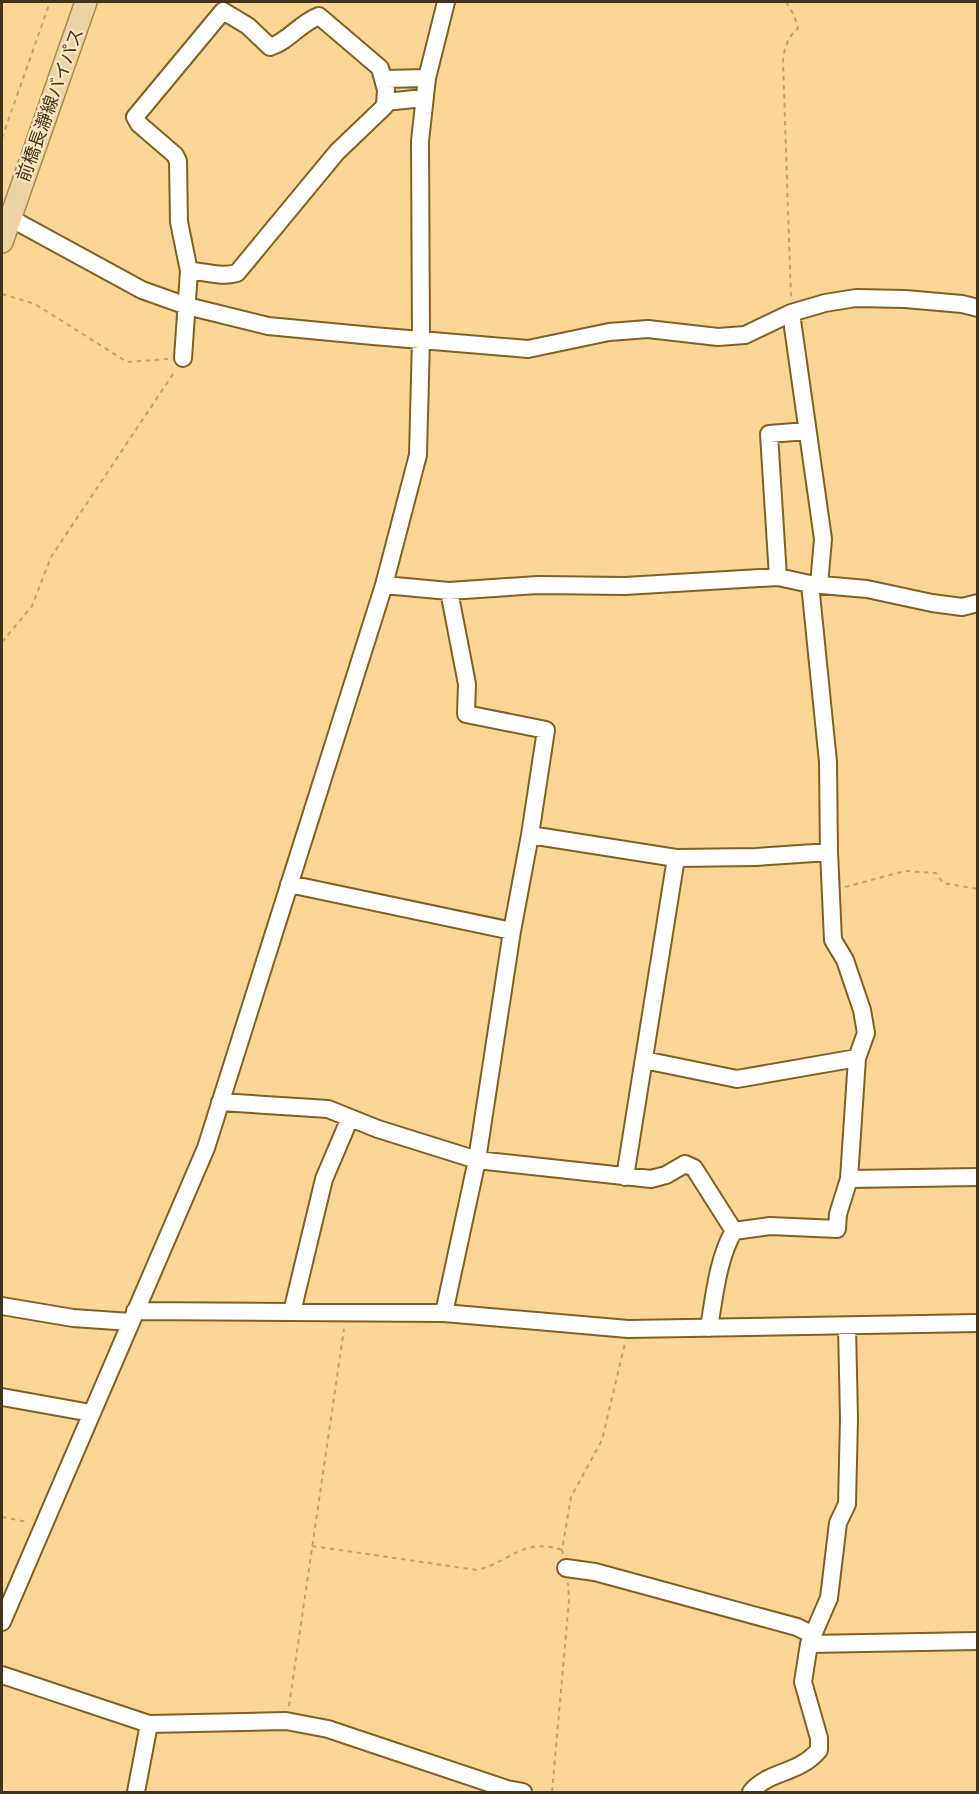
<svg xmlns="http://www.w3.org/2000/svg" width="979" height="1794" font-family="Ubuntu,'Noto Sans JP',sans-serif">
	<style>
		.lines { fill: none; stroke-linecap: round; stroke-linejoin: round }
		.minor-casing { stroke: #816121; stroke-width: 20 }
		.major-casing { stroke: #a9884d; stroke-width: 24 }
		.path { stroke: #c0a36f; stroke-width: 2; stroke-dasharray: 4.5 4.5; stroke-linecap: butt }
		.minor { stroke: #fff; stroke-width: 16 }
		.major { stroke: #ecd3a5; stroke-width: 21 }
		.labels { text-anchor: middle; stroke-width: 4.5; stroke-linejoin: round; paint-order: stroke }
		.street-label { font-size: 18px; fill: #42341a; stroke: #fce6c1 }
	</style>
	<rect width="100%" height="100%" fill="#fbd697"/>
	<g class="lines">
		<defs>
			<path id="minor" d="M383,79L427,78
				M385,102L424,98
				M10,218L142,290L187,306L268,326L373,336L528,349L609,332L648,329L718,337L745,335L791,313L825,303L856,298L905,299L962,304L978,308
				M791,313L823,539L819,585
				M183,358L189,271L179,222L178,161L175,155L139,124L135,117L223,11L248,26L270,47C289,41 300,23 319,16L380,68L386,90L385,106L337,152L237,273C220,278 206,271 189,271
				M778,577L769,434L807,431
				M384,585L449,591L538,585L625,586L778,577L810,584L867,589L932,603L962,607L978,603
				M530,835L676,858L756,857L829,852
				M289,884L512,931
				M644,1060L737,1079L857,1058
				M220,1102L328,1109L378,1129L477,1160L651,1179L666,1175L685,1164L694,1168L734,1231
				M625,1177L676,858
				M849,1179L978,1177
				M2,1306L73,1318L131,1322
				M135,1311L444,1313L628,1329L978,1323
				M292,1312L324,1179L350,1118
				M444,1313L477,1160L512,931L530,835L546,730L466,714L467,684L449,591
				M709,1328C714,1298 718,1257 734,1231L770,1226L837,1229L838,1214L849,1179L857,1058L866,1033L862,1010L845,960L833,940L829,852L828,762L810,584
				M2,1397L91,1413
				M566,1568L595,1572L797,1627L813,1635
				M2,1622L206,1148L384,585L418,455L421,339L420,141L427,78L446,2
				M809,1644L978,1641
				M2,1675L149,1724L286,1721L328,1729L507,1789L523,1792
				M136,1792L149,1724
				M751,1792C769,1770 798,1775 819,1750V1738L803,1682L809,1644L829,1598L838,1523L847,1504L849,1419L847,1326"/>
			<path id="major" d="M2,242L86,2"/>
		</defs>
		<use href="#minor" class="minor-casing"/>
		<use href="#major" class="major-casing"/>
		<path class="path" d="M786,2L794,15L798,28C788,37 784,48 783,61L791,298
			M2,138L50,2
			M2,294L35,304L127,362L168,359
			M2,642L32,606L51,557L175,371
			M845,887L905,871L936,873L943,883L978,889
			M2,1517L28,1522
			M312,1546L477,1570C510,1562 523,1537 562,1550
			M563,1554L562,1550L571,1497L602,1440L625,1343
			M289,1706L344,1329
			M552,1792L569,1600L568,1583"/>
		<use href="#minor" class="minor"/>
		<use href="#major" class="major"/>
	</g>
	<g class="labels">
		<g class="street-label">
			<text transform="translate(50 105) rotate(-70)" y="6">前橋長瀞線バイパス</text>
		</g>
	</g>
	<rect width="979" height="1794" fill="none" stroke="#42341a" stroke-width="6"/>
</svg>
